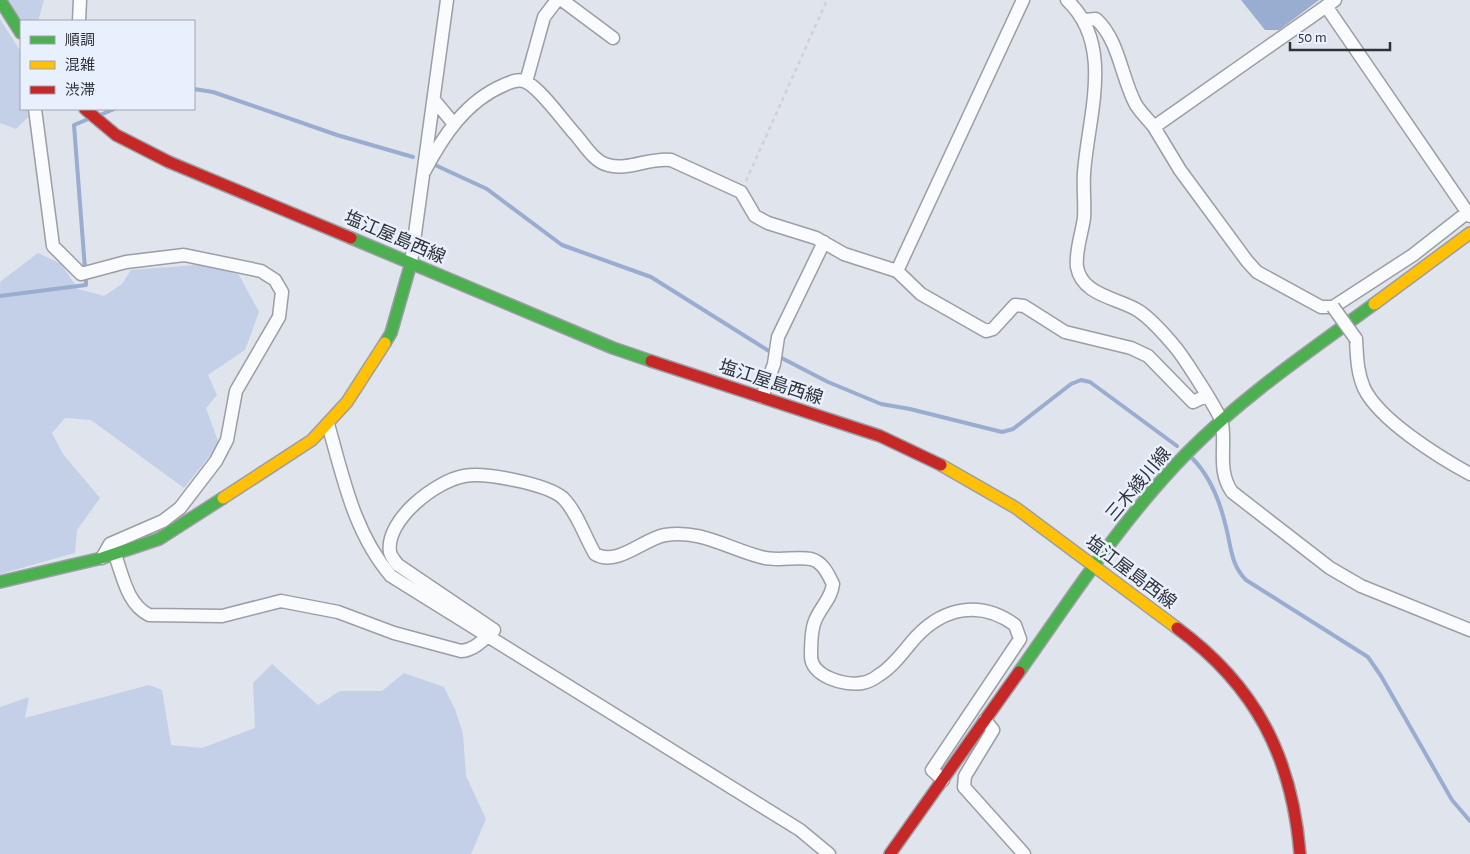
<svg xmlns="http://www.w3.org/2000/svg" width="1470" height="854" font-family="'Alegreya Sans','Noto Sans JP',sans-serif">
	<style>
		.green { fill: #c3d0e7 }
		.water { fill: #98add0 }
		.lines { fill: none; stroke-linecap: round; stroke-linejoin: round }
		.stream { stroke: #98add0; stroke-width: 4 }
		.street-casing { stroke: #9b9ea4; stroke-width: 15 }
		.fast-casing { stroke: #9b9ea4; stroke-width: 14 }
		.slow-casing { stroke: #9b9ea4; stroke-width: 14 }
		.jam-casing { stroke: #9b9ea4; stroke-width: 14 }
		.path { stroke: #d0d1d4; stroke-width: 2.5; stroke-dasharray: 4 4; stroke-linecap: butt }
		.street { stroke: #fafbfc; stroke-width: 12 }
		.fast { stroke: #4caf50; stroke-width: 11 }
		.slow { stroke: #ffc107; stroke-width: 11 }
		.jam { stroke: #c62828; stroke-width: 11 }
		.street-bridge-casing { stroke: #9b9ea4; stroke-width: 15; stroke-linecap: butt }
		.street-bridge { stroke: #fafbfc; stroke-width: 12 }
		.labels { text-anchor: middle; stroke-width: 5; stroke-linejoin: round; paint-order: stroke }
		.street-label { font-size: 18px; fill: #2f3338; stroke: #e9f0fd }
	</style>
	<rect width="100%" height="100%" fill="#e0e4ec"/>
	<path class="green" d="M8,0H44L38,21H21Z
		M0,19L21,52V109H27L28,117L16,129L0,123Z
		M38,253L61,264L78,289L104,296L122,284L131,270L208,264L239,275L259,312L245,350L208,375L217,395L206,408L219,444L184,488L91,420L65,418L52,433L63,454L100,498L77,530L75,553L0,574V282Z
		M272,664L318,705L340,691H382L404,673L444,687L455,709L463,734L466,776L486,819L471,854H0V707L29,697L25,718L149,685L162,690L171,745L202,748L255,728L253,683Z"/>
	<path class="water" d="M1241,0H1319L1279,30H1265Z"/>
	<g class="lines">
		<path class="stream" d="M194,89L213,92L337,135L413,157
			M100,115L114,109
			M435,165L487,189L562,245L651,277L772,353L828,382L881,404L910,409L1002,432L1013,429L1071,384L1081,380L1090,382L1177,446
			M85,269L74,125L86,120
			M0,296L86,285V276
			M1192,458C1210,476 1219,499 1225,523C1231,544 1230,564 1246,580L1368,657L1381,676L1452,800L1470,821"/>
		<defs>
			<path id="street" d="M562,0L613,38
				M1067,0C1115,45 1088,116 1084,173C1083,188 1085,203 1084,218C1082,233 1075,252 1077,267C1082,296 1119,298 1139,311C1152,320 1166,336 1176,348C1184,358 1220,413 1222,423C1226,447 1217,471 1232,492L1330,568L1361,586L1470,630
				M1326,6L1470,216
				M1084,20L1096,19C1119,40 1121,76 1135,103C1139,111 1148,119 1154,127L1335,0
				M79,21L80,0
				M526,82L544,17L557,0
				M434,100L454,124
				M35,109L53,246L81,274L126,262L184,255L261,271L275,280L282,292L279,317L236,391L227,440L216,461L180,508L163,521L110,544L102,558
				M1154,127L1180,170L1247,261L1257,272L1321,307H1333L1413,255L1468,212
				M424,172C443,136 466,101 504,85C511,82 519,78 526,82C540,88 564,122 575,134C584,144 594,162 608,165C628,171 650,157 671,160L741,192L755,216L768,223L816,238L844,254L897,271L921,294L986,331L993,329L1015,305L1024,306L1065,332L1131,348L1148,356L1193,402L1206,396
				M411,263L447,0
				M897,271L1023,0
				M1356,339C1357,356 1357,372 1364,388C1379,420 1439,457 1470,474
				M762,397L774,364L778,337L824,242
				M328,424C343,477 354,533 391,576L800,830L829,854
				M115,555C123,576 127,604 149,615L222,616L281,601L338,612L394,633L461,651C475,650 484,639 494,630L398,565C395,561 391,557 390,552C385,520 436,481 464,476C485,472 547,484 563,498C577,512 585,537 595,554C617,567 643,539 665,535C700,529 729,549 761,557C778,562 795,556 811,559C823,562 828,574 833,584C831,600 820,607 815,621C811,630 811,646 811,655C810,676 844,686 862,683C868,682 874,679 879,675C894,666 905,649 916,637C944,607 981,600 1015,625L1020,639L932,770L943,780
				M985,720L993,730L965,776L964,787L1024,854"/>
			<path id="fast" d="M0,0L21,33
				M351,238L613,348L651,361
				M385,343L391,333L411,263
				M0,582L102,558L159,539L223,498
				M1019,672C1072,597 1123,518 1187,453C1243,396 1310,351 1374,304"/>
			<path id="slow" d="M1374,304L1470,233
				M941,465L1016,508L1177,628
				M223,498L312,440L347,402L385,343"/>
			<path id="jam" d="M85,109L116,135L169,162L351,238
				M651,361L880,436L941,465
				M1177,628C1256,686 1292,757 1300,854
				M890,854L1019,672"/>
		</defs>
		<use href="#street" class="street-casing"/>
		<use href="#fast" class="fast-casing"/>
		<use href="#slow" class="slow-casing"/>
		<use href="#jam" class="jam-casing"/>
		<path class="path" d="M746,181L827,0"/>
		<use href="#street" class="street"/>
		<use href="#fast" class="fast"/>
		<use href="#slow" class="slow"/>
		<use href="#jam" class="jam"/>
		<defs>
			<path id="street-bridge" d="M1333,307L1356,339"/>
		</defs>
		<use href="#street-bridge" class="street-bridge-casing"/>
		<use href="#street-bridge" class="street-bridge"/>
	</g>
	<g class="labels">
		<g class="street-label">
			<text transform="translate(395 237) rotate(23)" y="6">塩江屋島西線</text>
			<text transform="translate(771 382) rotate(18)" y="6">塩江屋島西線</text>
			<text transform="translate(1138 484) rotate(-50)" y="6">三木綾川線</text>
			<text transform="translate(1131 572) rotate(37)" y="6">塩江屋島西線</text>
		</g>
	</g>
	<rect x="20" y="20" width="175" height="90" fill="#e9f0fd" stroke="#9fa4ae"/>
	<rect x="30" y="36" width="25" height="8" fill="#4caf50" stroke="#9fa4ae"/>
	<text x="65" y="45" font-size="15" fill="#2f3338">順調</text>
	<rect x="30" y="61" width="25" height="8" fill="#ffc107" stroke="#9fa4ae"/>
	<text x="65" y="70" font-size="15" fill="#2f3338">混雑</text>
	<rect x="30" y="86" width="25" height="8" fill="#c62828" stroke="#9fa4ae"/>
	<text x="65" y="95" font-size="15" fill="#2f3338">渋滞</text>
	<path d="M1290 42v8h100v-8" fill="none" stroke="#2f3338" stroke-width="2.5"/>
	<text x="1298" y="42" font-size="15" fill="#2f3338" stroke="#e9f0fd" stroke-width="4" paint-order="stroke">50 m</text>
</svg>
